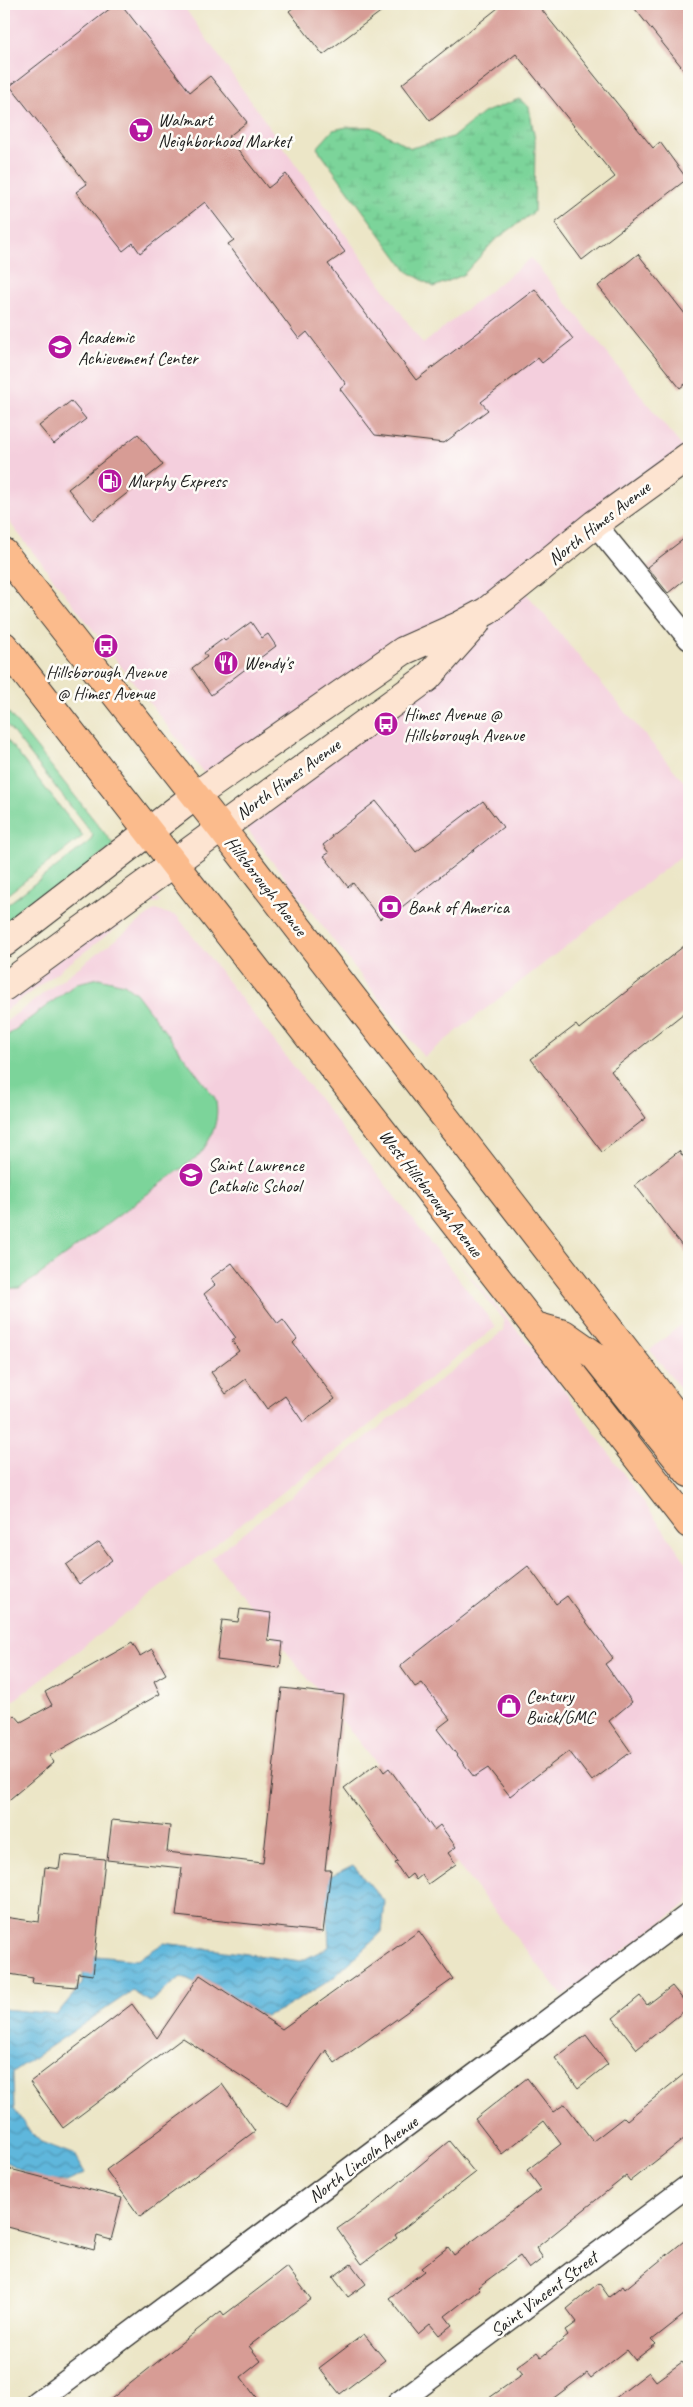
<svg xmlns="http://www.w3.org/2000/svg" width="693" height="2407" font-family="Caveat,sans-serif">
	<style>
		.built { fill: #f4cfdd }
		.wetland { fill: url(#wetland-marsh); stroke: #4c785b }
		.park { fill: #7bd49a; stroke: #4c785b }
		.water { fill: url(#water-waves); stroke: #3e6a7c }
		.building { fill: #d79c95 }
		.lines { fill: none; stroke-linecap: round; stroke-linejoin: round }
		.street-casing { stroke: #3b3a36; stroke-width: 24 }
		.secondary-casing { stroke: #3b3a36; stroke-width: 30 }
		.primary-casing { stroke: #3b3a36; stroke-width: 30 }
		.street { stroke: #fff; stroke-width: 21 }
		.secondary { stroke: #fde4d1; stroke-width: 28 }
		.primary { stroke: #fbbb8c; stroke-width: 28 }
		.labels { text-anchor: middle; stroke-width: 5; stroke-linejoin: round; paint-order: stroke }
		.poi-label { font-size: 18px; fill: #1c1c1c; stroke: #fdfcf7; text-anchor: start }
		.street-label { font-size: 18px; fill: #1c1c1c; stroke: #fdfcf7 }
	</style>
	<defs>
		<pattern id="wetland-marsh" width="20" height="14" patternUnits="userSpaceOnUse" patternTransform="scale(1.25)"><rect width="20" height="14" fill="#7bd49a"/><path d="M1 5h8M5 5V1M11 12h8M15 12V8" fill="none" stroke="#6ab584"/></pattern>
		<pattern id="water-waves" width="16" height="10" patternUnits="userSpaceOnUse" patternTransform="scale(1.25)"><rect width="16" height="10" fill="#5fb7dc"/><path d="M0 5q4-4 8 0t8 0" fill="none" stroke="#4e94b2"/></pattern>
	</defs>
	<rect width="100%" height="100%" fill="#fdfcf7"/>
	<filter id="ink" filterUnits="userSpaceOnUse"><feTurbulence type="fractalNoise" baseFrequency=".02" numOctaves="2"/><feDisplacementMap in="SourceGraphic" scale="10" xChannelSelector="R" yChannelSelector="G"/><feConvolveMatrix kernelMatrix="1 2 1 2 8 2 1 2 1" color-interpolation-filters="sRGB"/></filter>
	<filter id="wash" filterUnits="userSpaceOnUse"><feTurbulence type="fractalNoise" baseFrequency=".0096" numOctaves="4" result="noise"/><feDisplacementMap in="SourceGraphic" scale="20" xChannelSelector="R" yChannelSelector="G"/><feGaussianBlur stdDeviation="1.12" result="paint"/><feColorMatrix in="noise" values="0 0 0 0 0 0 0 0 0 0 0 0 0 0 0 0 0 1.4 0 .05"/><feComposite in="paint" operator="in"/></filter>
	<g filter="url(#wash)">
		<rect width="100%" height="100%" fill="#ece6c7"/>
		<path class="built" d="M4,4H182L423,344L531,258L683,448L507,584L206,776L4,515Z
			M526,593L689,788V850L424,1057L243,824Z
			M151,891L160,902L150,903L4,1012V1000Z
			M155,910L177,916L496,1327L4,1708V1023Z
			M453,1256L542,1359L689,1566V1902L563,1996L211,1558L503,1331L504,1321Z
			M689,1318V1400L650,1350Z"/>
		<path class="wetland" d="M519,99L529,107L535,140L534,212L494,241L463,275L434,287L407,271L317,148L333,130L347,127H372L411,148L453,137L483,113Z"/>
		<path class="park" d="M4,707L114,845L4,930V907L90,841L93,835L4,721Z
			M4,736L83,836L4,897Z
			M99,978L124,984L136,993L215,1098C221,1119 211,1141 198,1156L34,1279L19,1288L4,1289V1038L77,983Z"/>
		<path class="water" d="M353,1865L385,1902L382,1932L332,1979L285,2008L265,2016L181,1977L150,2002L132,1991L13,2072L14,2109L27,2128L41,2142L75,2155L85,2173L67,2182L41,2180L4,2161V2009L57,2014L82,1984L86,1955L137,1960L164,1943L301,1961L329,1947L327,1908L322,1887L328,1877Z"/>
		<g id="blocks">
			<path class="building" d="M116,4H121L190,92L210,76L247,122L228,137L268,188L286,174L345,252L328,264L416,380L535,289L573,339L542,363L538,358L481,402L488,410L444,443L375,435L340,389L346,384L307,332L299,339L228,244L234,240L205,202L140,253L133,243L123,251L76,192L87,184L10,86Z
				M298,4H391L323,55L289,11Z
				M503,4H537L653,148L660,142L687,179L582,260L555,223L615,177L516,54L430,121L402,84Z
				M631,4H689V76Z
				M638,254L689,319V381L680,388L598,286Z
				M71,401L86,419L54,444L39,426Z
				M138,434L163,465L93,520L68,489Z
				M689,535V576L668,593L647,567Z
				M251,622L262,638L268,634L276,646L211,695L192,668L207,657L204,653L223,639L225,641Z
				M376,801L416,852L483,801L503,827L393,914L390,910L380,919L353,883L348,887L324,856L329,853L323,845L332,838L331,836Z
				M689,942V1009L611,1071L646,1118L602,1152L531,1059L576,1025L579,1029Z
				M679,1151L689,1164V1255L635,1185Z
				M232,1263L278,1324L283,1320L297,1339L293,1343L335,1399L303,1422L285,1396L267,1409L246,1379L226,1394L211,1372L239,1351L232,1341L236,1338L204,1294L215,1285L210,1279Z
				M99,1542L112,1560L79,1584L66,1565Z
				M528,1566L556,1604L567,1596L613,1658L605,1664L632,1702L609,1721L631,1752L592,1781L569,1751L510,1796L488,1768L474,1777L437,1729L450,1719L422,1683L415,1687L400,1666Z
				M240,1609L271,1613L268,1640L283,1642L280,1668L217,1660L222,1620L238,1622Z
				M132,1643L140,1656L152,1649L166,1674L154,1681L160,1694L49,1756L54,1762L4,1804V1725L15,1715L21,1722L52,1705L45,1692Z
				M282,1688L344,1695L325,1870H331L323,1932L176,1916L182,1868L107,1860L112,1820L170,1826L167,1852L263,1863Z
				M378,1763L384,1772L389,1768L434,1830L440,1825L456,1847L448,1853L456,1864L428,1884L422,1875L416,1880L412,1874L406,1879L395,1863L398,1862L344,1788Z
				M61,1855L105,1859L93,1975L78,1973L76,1987L32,1983L33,1978L4,1973V1917L39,1922L45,1867L59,1869Z
				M419,1931L453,1979L335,2063L326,2050L287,2106L183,2038L63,2128L30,2082L132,2004L157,2038L200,1975L282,2029Z
				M672,1986L689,2007L637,2049L613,2018L640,1996L647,2005Z
				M586,2035L608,2064L578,2088L555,2058Z
				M689,2070V2135L630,2181L626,2176L536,2248L543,2258L529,2269L520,2256L478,2287L480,2289L445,2316L452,2325L439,2335L430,2324L418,2334L389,2298L424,2271L421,2268L448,2247L454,2255L541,2189L527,2170L561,2144L544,2121L502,2154L475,2119L527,2078L553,2112L565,2104L593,2141L624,2117L627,2120Z
				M222,2084L255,2131L140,2217L106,2170Z
				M449,2141L475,2173L395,2235L397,2238L362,2264L337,2229L373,2204Z
				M10,2169L122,2198L111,2240L97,2236L94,2250L4,2226V2182H7Z
				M689,2237V2311L652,2340L656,2344L635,2360L627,2350L591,2378L587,2373L547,2403H482L523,2374L517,2367L537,2352L541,2357L568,2336L565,2331L577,2322L567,2309L585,2294L599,2283L609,2297L623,2286L625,2289Z
				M351,2264L366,2284L348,2297L333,2277Z
				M287,2267L311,2299L249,2346L261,2361L241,2377L260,2403H106L221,2311L224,2315Z
				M364,2334L385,2360L340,2394L319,2368Z
				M682,2362L689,2371V2403H609L649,2372L656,2381Z"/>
		</g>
	</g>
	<g filter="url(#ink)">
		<use href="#blocks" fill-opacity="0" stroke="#3b3a36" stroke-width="1"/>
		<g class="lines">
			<defs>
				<path id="street" d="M595,524L689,639
					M37,2403L689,1914
					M398,2403L689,2185"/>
				<path id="secondary" d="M4,943L196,795L403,651L459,626L487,611L595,524L689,456
					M4,987L427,678L476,623"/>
				<path id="primary" d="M4,553L221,828L689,1432
					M4,646L689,1524
					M535,1326L564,1334L594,1355L689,1473"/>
			</defs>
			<use href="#street" class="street-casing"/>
			<use href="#secondary" class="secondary-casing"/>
			<use href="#primary" class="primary-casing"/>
			<use href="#street" class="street"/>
			<use href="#secondary" class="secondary"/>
			<use href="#primary" class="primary"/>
		</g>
	</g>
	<defs>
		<symbol id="supermarket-disc" viewBox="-11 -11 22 22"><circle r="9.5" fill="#b5179e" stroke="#fdfcf7"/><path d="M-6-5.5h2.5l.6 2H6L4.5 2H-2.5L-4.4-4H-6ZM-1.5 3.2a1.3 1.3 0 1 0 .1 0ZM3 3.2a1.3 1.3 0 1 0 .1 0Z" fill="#fff"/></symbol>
		<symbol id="school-disc" viewBox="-11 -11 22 22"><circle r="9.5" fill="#b5179e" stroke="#fdfcf7"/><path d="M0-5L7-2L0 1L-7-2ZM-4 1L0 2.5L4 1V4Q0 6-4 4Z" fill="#fff"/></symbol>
		<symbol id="fuel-disc" viewBox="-11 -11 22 22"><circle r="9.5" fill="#b5179e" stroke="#fdfcf7"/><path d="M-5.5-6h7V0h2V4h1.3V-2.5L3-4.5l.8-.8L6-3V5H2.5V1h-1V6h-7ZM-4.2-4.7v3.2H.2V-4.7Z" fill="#fff"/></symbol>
		<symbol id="bus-disc" viewBox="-11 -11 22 22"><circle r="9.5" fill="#b5179e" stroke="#fdfcf7"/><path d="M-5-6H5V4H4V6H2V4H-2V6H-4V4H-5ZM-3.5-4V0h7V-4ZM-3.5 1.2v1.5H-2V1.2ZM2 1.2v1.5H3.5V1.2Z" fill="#fff"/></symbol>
		<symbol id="restaurant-disc" viewBox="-11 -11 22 22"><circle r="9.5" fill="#b5179e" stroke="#fdfcf7"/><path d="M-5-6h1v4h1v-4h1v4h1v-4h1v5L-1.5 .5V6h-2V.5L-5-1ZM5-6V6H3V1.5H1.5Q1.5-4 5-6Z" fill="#fff"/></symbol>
		<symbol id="bank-disc" viewBox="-11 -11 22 22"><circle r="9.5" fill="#b5179e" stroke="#fdfcf7"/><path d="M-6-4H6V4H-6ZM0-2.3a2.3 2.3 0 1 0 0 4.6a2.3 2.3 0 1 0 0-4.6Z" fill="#fff"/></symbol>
		<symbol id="shop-disc" viewBox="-11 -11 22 22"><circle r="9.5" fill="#b5179e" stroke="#fdfcf7"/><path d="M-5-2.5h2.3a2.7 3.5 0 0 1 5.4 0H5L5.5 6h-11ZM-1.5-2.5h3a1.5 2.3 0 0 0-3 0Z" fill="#fff"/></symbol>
	</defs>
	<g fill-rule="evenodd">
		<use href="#supermarket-disc" x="127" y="116" width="28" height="28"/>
		<use href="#school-disc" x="46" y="333" width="28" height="28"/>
		<use href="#fuel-disc" x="96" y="467" width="28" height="28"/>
		<use href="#bus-disc" x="92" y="632" width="28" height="28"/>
		<use href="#restaurant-disc" x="212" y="649" width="28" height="28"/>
		<use href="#bus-disc" x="372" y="710" width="28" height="28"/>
		<use href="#bank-disc" x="376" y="893" width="28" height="28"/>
		<use href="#school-disc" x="177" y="1161" width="28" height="28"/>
		<use href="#shop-disc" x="495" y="1692" width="28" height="28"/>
	</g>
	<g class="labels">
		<g class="poi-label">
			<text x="158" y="126">Walmart<tspan x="158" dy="21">Neighborhood Market</tspan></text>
			<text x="78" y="343">Academic<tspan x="78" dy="21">Achievement Center</tspan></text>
			<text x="128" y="487">Murphy Express</text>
			<text x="244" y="669">Wendy's</text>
			<text x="106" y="678" text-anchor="middle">Hillsborough Avenue<tspan x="106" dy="21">@ Himes Avenue</tspan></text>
			<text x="404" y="720">Himes Avenue @<tspan x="404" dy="21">Hillsborough Avenue</tspan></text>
			<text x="408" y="913">Bank of America</text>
			<text x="208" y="1171">Saint Lawrence<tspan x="208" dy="21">Catholic School</tspan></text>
			<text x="526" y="1702">Century<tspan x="526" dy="21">Buick/GMC</tspan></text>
		</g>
		<g class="street-label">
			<text transform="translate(599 523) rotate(-38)" y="6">North Himes Avenue</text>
			<text transform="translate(288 779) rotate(-36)" y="6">North Himes Avenue</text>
			<text transform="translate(266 886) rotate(52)" y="6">Hillsborough Avenue</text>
			<text transform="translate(431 1193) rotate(52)" y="6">West Hillsborough Avenue</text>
			<text transform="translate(363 2159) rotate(-37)" y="6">North Lincoln Avenue</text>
			<text transform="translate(544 2294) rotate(-37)" y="6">Saint Vincent Street</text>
		</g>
	</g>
	<rect width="693" height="2407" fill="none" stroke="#fdfcf7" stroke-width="20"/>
</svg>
